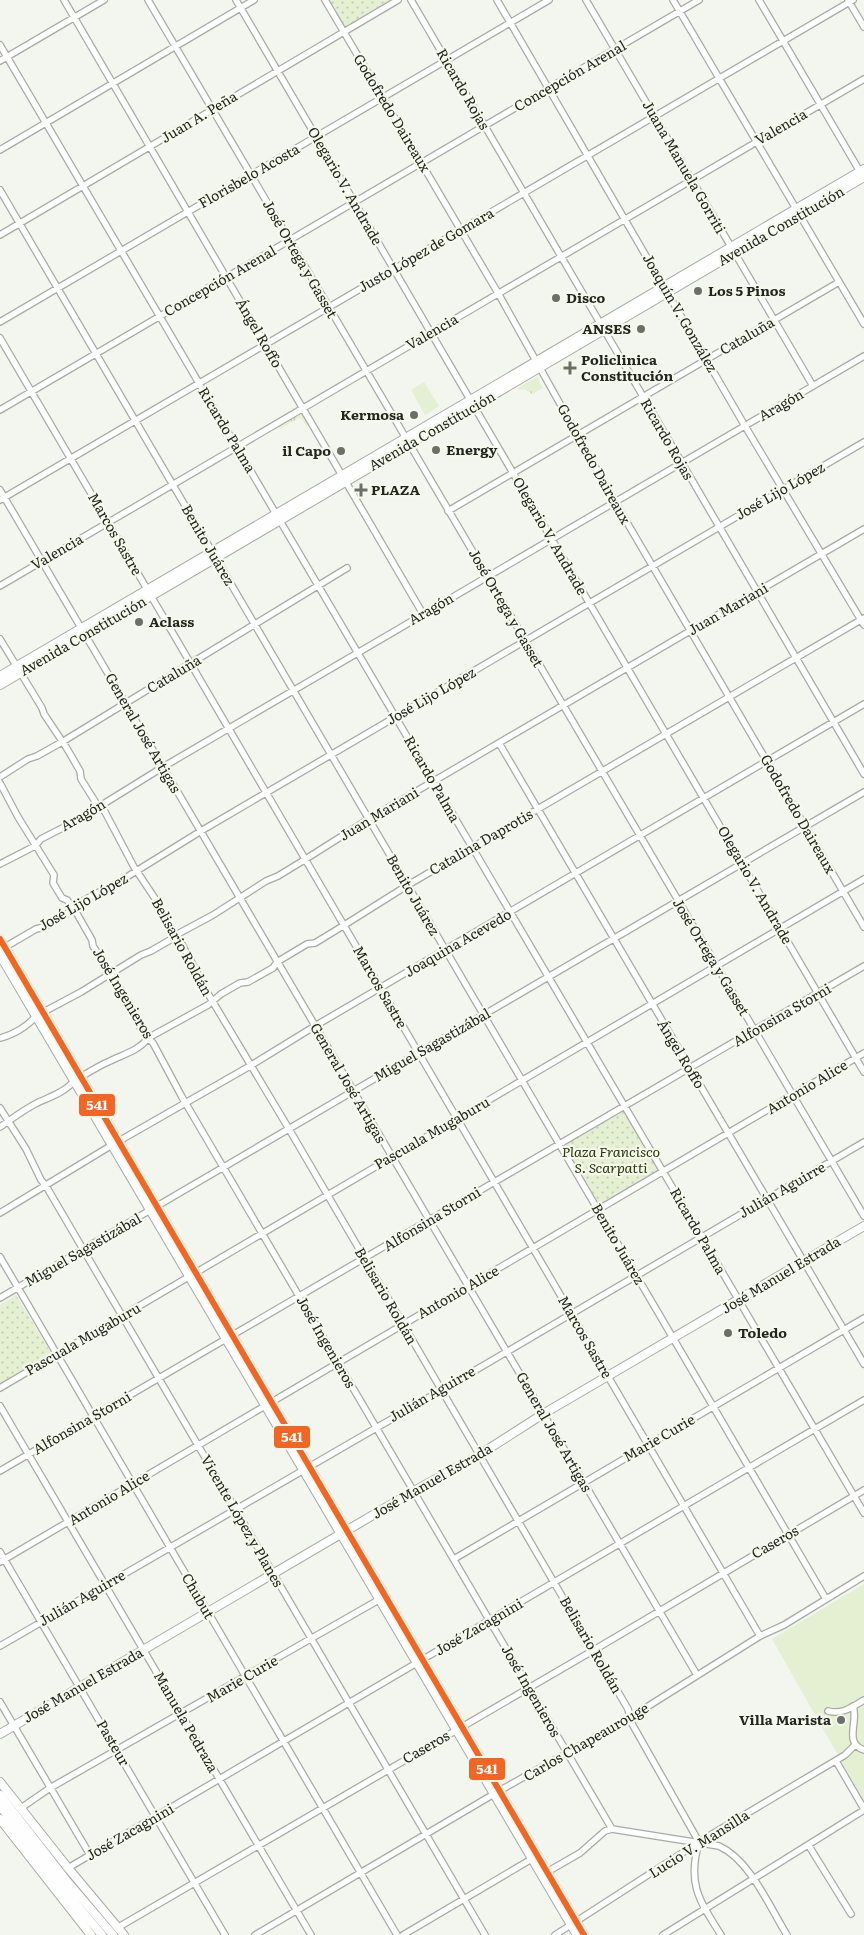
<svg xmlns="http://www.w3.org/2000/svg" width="864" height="1935" font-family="Literata,serif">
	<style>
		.grass { fill: url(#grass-tufts) }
		.park { fill: url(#park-dots) }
		.garden { fill: #e5efd2 }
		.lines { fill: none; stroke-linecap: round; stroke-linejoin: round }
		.minor-casing { stroke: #a8aaa5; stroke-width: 8 }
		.major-casing { stroke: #a8aaa5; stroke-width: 10 }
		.minor { stroke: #fdfefd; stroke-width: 5.5 }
		.major { stroke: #fdfefd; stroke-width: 8 }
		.bus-1-casing { stroke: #f4f9ec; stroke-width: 10 }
		.bus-1 { stroke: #f26522; stroke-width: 6 }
		.poi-dot { fill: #6c6e68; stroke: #f4f9ec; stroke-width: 2 }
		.labels { text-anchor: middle; stroke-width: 4.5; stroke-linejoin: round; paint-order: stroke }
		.street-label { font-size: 14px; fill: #232520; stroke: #f4f9ec }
		.poi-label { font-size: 14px; font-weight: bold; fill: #232520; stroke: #f4f9ec; text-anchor: start }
		.park-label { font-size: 14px; font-style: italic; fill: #2d3a0e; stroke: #f4f9ec }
		.line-badge { stroke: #f4f9ec; stroke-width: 2 }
		.badge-label { font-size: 14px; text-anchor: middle; font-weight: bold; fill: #fff }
	</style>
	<defs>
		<pattern id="grass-tufts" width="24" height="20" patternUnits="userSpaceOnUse" patternTransform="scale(1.25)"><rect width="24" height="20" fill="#e5efd2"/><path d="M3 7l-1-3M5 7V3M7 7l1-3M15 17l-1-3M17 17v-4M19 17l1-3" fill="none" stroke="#c4cdb4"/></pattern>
		<pattern id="park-dots" width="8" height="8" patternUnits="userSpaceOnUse" patternTransform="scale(1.25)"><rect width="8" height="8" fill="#e5efd2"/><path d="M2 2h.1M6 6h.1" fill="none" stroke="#c4cdb4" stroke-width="1.8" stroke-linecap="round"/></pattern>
	</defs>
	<rect width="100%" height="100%" fill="#f3f6ef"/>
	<path class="grass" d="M537,377L543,388L532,394L524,389L519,390L518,388Z
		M300,413L304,415L309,424L303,429L306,426L302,419L299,418L280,429L278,425Z"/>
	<path class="park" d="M324,0H394L342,31Z
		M625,1111L661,1171L598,1210L560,1144Z
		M16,1295L51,1353L0,1385V1305Z"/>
	<path class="garden" d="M424,382L439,406L425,415L411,390Z
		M864,1584V1801L772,1639Z"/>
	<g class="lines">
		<defs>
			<path id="minor" d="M64,0L423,614
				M148,0L864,1216
				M236,0L864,1072
				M325,0L498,293L615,502L864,927
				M411,0L864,774
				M497,0L745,426L864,625
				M586,0L813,386
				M673,0L864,324
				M759,0L862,175
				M848,0L864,27
				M0,45L864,1513
				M0,61L104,0
				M0,150L254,0
				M0,190L826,1599
				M0,235L398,0
				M0,322L549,0
				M0,338L760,1636
				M0,410L699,0
				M0,490L697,1675
				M0,500L853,0
				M448,511L839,282
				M0,586L864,79
				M0,639L42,708L44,714L66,747L80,771L81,779L96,803L105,812L134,867L156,900L158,908L174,936L180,941L198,974L201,982L289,1129L628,1709L631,1722L699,1842
				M499,743L864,1364
				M0,777L28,759L37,756L62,742L347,568
				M0,783L18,817L54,875L53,883L62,898L67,900L76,912L92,940L93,946L131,1006C133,1018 144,1035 153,1043L182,1097L612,1829
				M0,864L35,846L41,839L76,821L163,767L864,356
				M0,950L36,929L44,927L68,913L72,907L99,892L109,888L201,831L864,442
				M0,1038C13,1035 28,1026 36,1016L81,992L141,955L151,951L170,940L174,936L213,915L266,881L278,876L301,862L369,819L864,529
				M0,1108L26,1149L41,1180L46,1186L485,1935
				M0,1127C12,1119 23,1110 37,1103C50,1097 65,1092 74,1081C86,1074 98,1066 110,1061C122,1055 140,1050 148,1038L208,1005L221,994L240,983L248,982L273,968L277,962L307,944L315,943L338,929L408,885L864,618
				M0,1213L112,1145L250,1066L315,1026L864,704
				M0,1257L397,1935
				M0,1298L864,792
				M0,1388L864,879
				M0,1406L311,1935
				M0,1471L864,966
				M0,1552L225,1935
				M454,1559L864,1318
				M0,1562L864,1053
				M0,1646L440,1391L864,1142
				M0,1702L90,1855
				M853,1706C859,1721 843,1743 864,1750
				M828,1711C842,1715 852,1707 864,1700
				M836,1761L864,1809
				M21,1808L50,1788L382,1598
				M699,1842C687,1884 699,1900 721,1935
				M809,1846L851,1914
				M68,1868L864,1400
				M547,1872L580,1853L605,1831L612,1829L719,1846C750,1860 769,1906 787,1935
				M117,1928L594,1650L864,1490
				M255,1935L499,1791L631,1717L760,1636L784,1625L864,1576
				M403,1935L535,1857
				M555,1935L699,1842L845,1755L855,1745
				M663,1935L864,1810"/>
			<path id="major" d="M0,676L864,169
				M0,685L864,177
				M0,939L584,1935
				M0,955L577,1935
				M0,1734L414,1491L479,1455L543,1414L864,1226
				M0,1782L68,1868L124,1935
				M0,1795L66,1880L113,1935
				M0,1806L76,1904L102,1935
				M0,1819L91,1935"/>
		</defs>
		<use href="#minor" class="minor-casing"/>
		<use href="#major" class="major-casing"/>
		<use href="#minor" class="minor"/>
		<use href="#major" class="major"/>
		<defs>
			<path id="bus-1" d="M0,939L584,1935"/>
		</defs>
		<use href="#bus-1" class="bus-1-casing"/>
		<use href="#bus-1" class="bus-1"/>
	</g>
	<g class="poi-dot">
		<circle cx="698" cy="291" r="5"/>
		<circle cx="556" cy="298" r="5"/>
		<circle cx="641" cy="329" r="5"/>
		<path d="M567.5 360.5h5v5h5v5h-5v5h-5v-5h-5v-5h5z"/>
		<circle cx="414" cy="415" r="5"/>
		<circle cx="436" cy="450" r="5"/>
		<circle cx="341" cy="451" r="5"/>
		<path d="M358.5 482.5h5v5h5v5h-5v5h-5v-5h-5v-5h5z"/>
		<circle cx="139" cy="622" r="5"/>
		<circle cx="728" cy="1333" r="5"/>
		<circle cx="841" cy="1720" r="5"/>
	</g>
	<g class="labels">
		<g class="street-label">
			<text transform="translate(570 76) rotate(-30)" y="5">Concepción Arenal</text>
			<text transform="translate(463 89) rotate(60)" y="5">Ricardo Rojas</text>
			<text transform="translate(392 113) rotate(59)" y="5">Godofredo Daireaux</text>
			<text transform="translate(199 117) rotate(-31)" y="5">Juan A. Peña</text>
			<text transform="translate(781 127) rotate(-30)" y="5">Valencia</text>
			<text transform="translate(684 167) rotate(60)" y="5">Juana Manuela Gorriti</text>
			<text transform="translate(249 176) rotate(-30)" y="5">Florisbelo Acosta</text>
			<text transform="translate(345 186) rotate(60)" y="5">Olegario V. Andrade</text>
			<text transform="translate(781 226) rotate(-30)" y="5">Avenida Constitución</text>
			<text transform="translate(426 250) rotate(-30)" y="5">Justo López de Gomara</text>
			<text transform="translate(300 259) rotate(60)" y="5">José Ortega y Gasset</text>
			<text transform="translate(220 281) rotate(-30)" y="5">Concepción Arenal</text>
			<text transform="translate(680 313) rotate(60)" y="5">Joaquín V. González</text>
			<text transform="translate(432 332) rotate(-30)" y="5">Valencia</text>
			<text transform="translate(259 333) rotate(60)" y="5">Ángel Roffo</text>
			<text transform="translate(747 336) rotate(-30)" y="5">Cataluña</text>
			<text transform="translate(781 405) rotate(-30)" y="5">Aragón</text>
			<text transform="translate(227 430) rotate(59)" y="5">Ricardo Palma</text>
			<text transform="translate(432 431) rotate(-30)" y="5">Avenida Constitución</text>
			<text transform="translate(667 439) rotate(60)" y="5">Ricardo Rojas</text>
			<text transform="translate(594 464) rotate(61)" y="5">Godofredo Daireaux</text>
			<text transform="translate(780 491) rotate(-30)" y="5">José Lijo López</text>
			<text transform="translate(115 534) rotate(60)" y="5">Marcos Sastre</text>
			<text transform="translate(550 536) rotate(60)" y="5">Olegario V. Andrade</text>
			<text transform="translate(208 545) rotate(60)" y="5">Benito Juárez</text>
			<text transform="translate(57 552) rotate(-30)" y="5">Valencia</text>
			<text transform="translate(506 608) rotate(60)" y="5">José Ortega y Gasset</text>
			<text transform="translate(431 609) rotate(-30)" y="5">Aragón</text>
			<text transform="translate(728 609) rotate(-30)" y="5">Juan Mariani</text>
			<text transform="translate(83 636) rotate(-30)" y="5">Avenida Constitución</text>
			<text transform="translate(174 674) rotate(-31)" y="5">Cataluña</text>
			<text transform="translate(431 696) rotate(-30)" y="5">José Lijo López</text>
			<text transform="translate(143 733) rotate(60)" y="5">General José Artigas</text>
			<text transform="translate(432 779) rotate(60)" y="5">Ricardo Palma</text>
			<text transform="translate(379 814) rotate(-31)" y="5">Juan Mariani</text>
			<text transform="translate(798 814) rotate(60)" y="5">Godofredo Daireaux</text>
			<text transform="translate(83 815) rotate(-30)" y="5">Aragón</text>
			<text transform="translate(481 842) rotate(-30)" y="5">Catalina Daprotis</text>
			<text transform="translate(755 885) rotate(60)" y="5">Olegario V. Andrade</text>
			<text transform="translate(413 895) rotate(60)" y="5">Benito Juárez</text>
			<text transform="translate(83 902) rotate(-30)" y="5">José Lijo López</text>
			<text transform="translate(458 943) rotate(-30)" y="5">Joaquina Acevedo</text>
			<text transform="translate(182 947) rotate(61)" y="5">Belisario Roldán</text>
			<text transform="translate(711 957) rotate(59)" y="5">José Ortega y Gasset</text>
			<text transform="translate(380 987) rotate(60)" y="5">Marcos Sastre</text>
			<text transform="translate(123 993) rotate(59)" y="5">José Ingenieros</text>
			<text transform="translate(782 1015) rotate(-30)" y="5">Alfonsina Storni</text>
			<text transform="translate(432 1045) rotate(-30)" y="5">Miguel Sagastizábal</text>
			<text transform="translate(681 1054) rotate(59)" y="5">Ángel Roffo</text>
			<text transform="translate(348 1083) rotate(60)" y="5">General José Artigas</text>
			<text transform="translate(807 1087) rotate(-31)" y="5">Antonio Alice</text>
			<text transform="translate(432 1133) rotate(-30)" y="5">Pascuala Mugaburu</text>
			<text transform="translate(782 1190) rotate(-30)" y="5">Julián Aguirre</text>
			<text transform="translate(432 1219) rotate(-31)" y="5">Alfonsina Storni</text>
			<text transform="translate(698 1231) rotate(60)" y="5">Ricardo Palma</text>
			<text transform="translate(618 1244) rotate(60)" y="5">Benito Juárez</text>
			<text transform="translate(83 1250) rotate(-30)" y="5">Miguel Sagastizábal</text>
			<text transform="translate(781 1275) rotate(-31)" y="5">José Manuel Estrada</text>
			<text transform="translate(458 1292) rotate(-30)" y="5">Antonio Alice</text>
			<text transform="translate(386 1296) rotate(60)" y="5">Belisario Roldán</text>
			<text transform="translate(585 1337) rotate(60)" y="5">Marcos Sastre</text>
			<text transform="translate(83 1339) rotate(-30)" y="5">Pascuala Mugaburu</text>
			<text transform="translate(326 1342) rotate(60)" y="5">José Ingenieros</text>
			<text transform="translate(432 1394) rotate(-30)" y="5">Julián Aguirre</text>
			<text transform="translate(82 1423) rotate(-30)" y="5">Alfonsina Storni</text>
			<text transform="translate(554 1432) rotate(60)" y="5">General José Artigas</text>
			<text transform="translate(659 1438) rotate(-30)" y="5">Marie Curie</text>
			<text transform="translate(432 1481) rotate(-30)" y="5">José Manuel Estrada</text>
			<text transform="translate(109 1498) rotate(-31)" y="5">Antonio Alice</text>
			<text transform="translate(242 1521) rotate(60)" y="5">Vicente López y Planes</text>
			<text transform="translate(775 1542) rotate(-30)" y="5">Caseros</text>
			<text transform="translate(198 1596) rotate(60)" y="5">Chubut</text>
			<text transform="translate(82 1598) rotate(-30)" y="5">Julián Aguirre</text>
			<text transform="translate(479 1627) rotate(-30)" y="5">José Zacagnini</text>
			<text transform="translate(591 1645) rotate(60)" y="5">Belisario Roldán</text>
			<text transform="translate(242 1679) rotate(-30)" y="5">Marie Curie</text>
			<text transform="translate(83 1685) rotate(-30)" y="5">José Manuel Estrada</text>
			<text transform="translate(531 1691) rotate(60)" y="5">José Ingenieros</text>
			<text transform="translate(186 1722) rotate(60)" y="5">Manuela Pedraza</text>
			<text transform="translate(586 1742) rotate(-30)" y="5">Carlos Chapeaurouge</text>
			<text transform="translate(113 1743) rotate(60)" y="5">Pasteur</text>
			<text transform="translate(426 1747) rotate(-30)" y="5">Caseros</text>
			<text transform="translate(130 1832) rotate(-30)" y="5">José Zacagnini</text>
			<text transform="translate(699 1844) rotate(-32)" y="5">Lucio V. Mansilla</text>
		</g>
		<g class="poi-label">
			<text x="708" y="296">Los 5 Pinos</text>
			<text x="566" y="303">Disco</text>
			<text x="631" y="334" text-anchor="end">ANSES</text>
			<text x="581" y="365">Policlinica<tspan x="581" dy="16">Constitución</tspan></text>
			<text x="404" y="420" text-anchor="end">Kermosa</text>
			<text x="446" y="455">Energy</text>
			<text x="331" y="456" text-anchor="end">il Capo</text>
			<text x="371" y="495">PLAZA</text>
			<text x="149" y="627">Aclass</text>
			<text x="738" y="1338">Toledo</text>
			<text x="831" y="1725" text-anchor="end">Villa Marista</text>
		</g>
		<g class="park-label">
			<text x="611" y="1157">Plaza Francisco<tspan x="611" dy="16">S. Scarpatti</tspan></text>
		</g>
	</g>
	<g class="line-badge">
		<rect x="78" y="1093" width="38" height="24" rx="5" fill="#f26522"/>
		<rect x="273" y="1425" width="38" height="24" rx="5" fill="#f26522"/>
		<rect x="468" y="1757" width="38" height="24" rx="5" fill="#f26522"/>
	</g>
	<g class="badge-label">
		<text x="97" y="1110">541</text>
		<text x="292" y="1442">541</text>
		<text x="487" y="1774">541</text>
	</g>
</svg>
